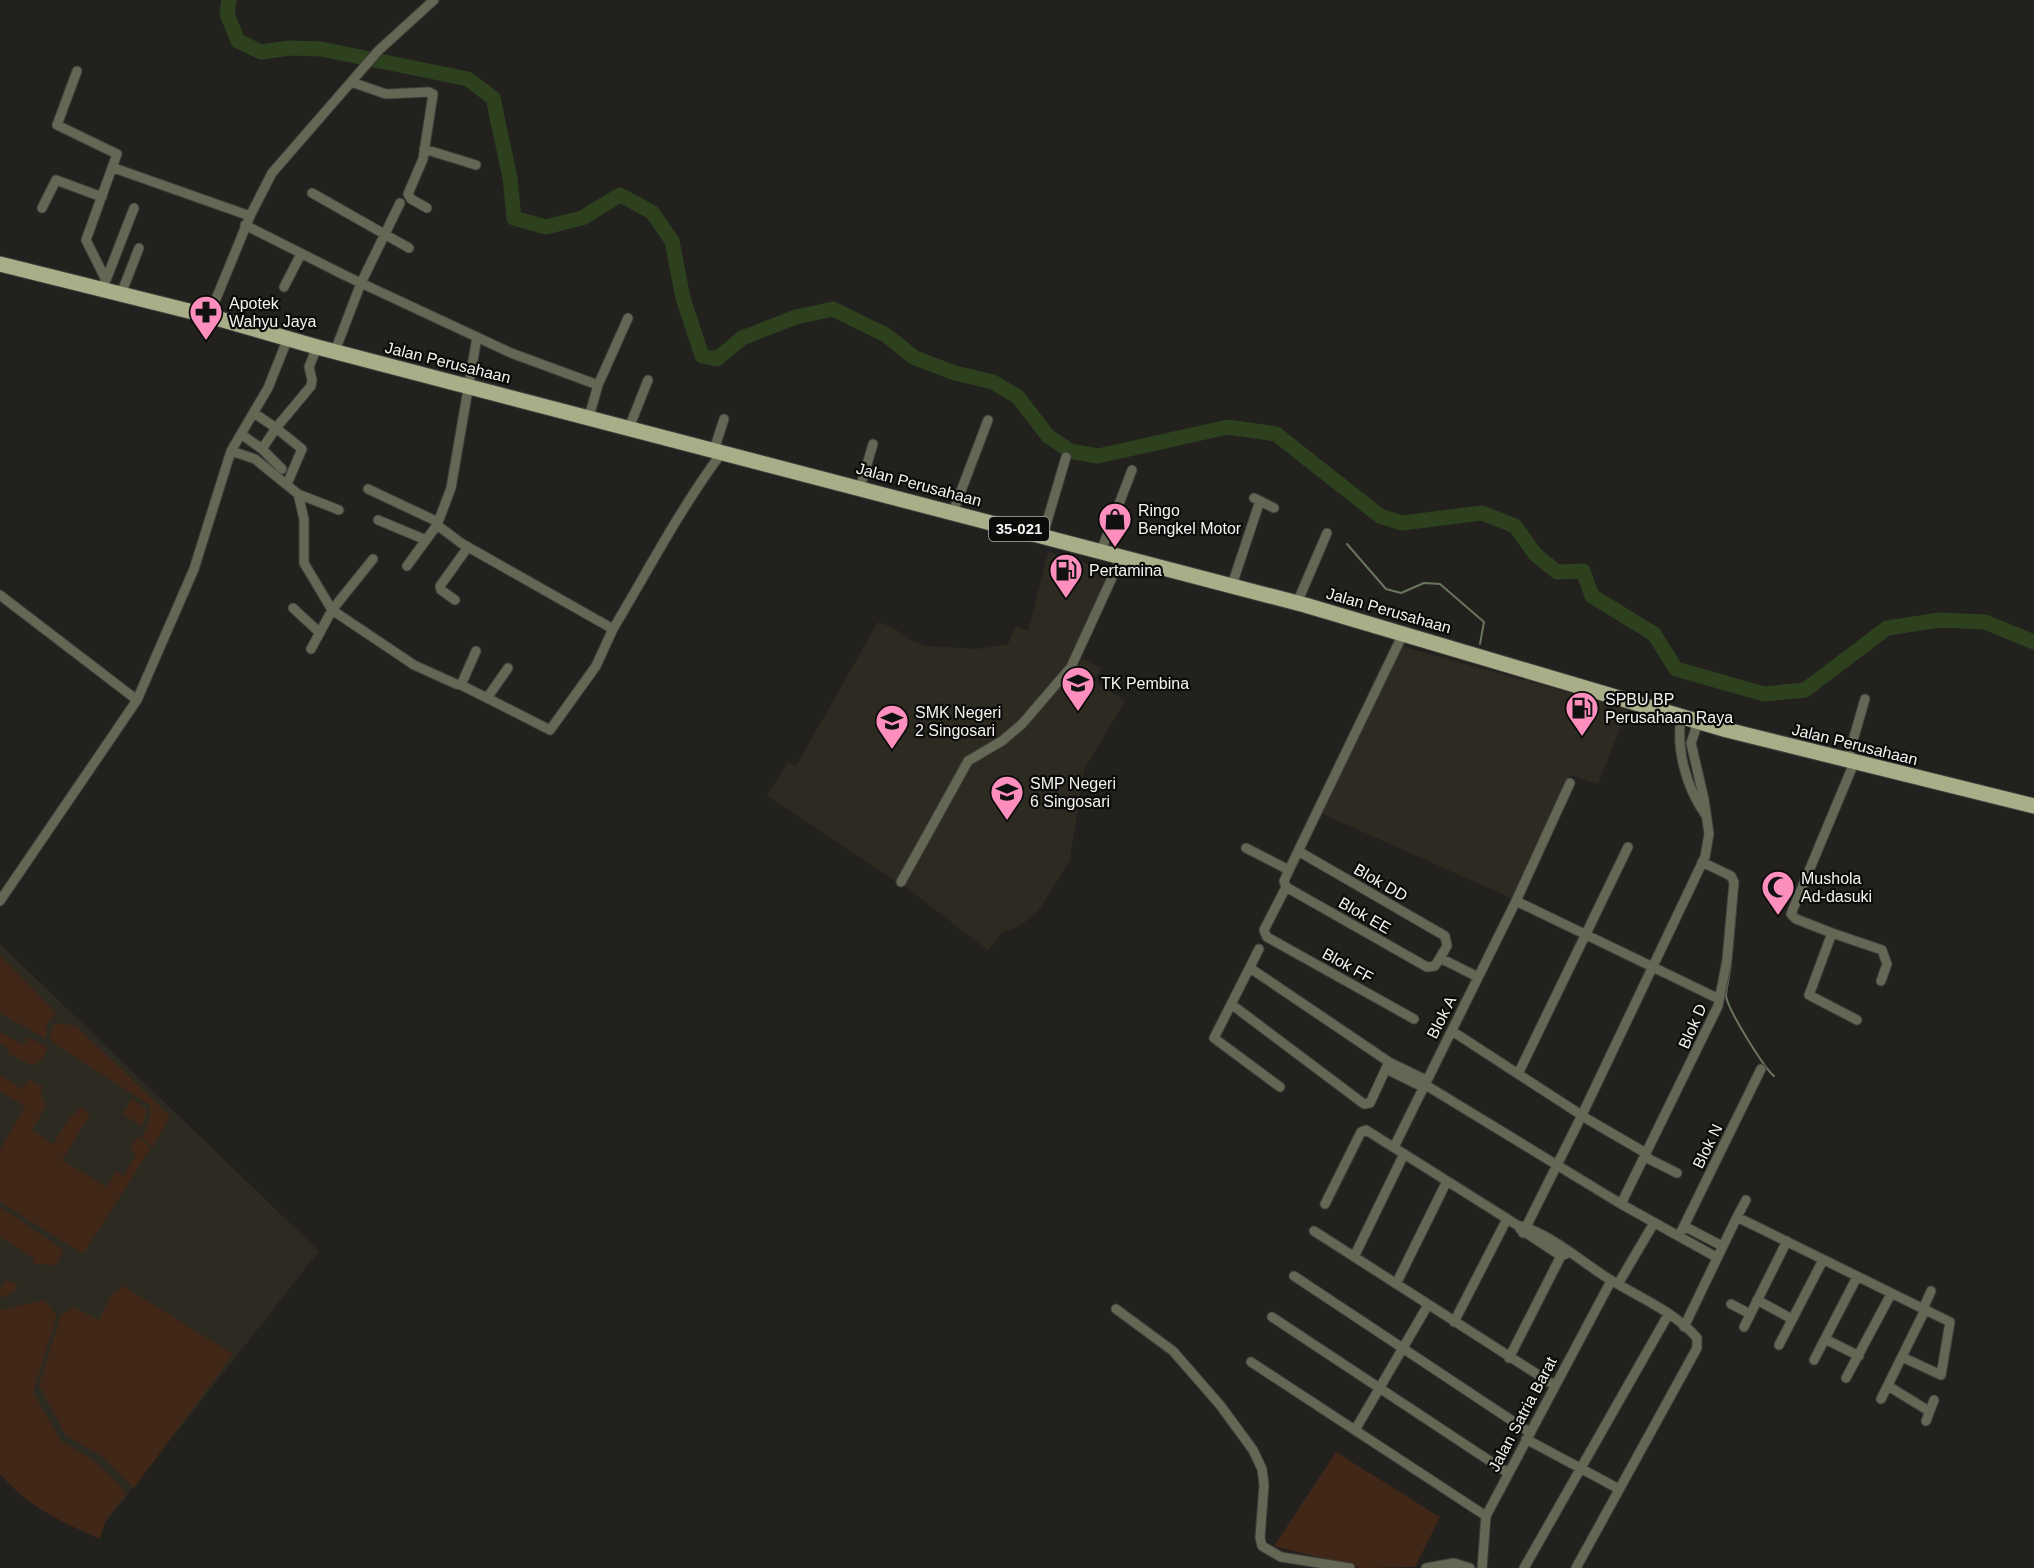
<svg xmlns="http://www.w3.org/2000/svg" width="2034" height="1568" font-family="Arial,sans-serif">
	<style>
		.built { fill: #2d2a22 }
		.green { fill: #402717 }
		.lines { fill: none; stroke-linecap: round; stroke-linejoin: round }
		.stream { stroke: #69765d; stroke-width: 2 }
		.river { stroke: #2d411e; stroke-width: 15 }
		.street-casing { stroke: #3f3e3c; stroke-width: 11 }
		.primary-casing { stroke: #3f3e3c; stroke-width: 17 }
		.street { stroke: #656755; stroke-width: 9 }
		.primary { stroke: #a9ae89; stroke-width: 15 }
		.labels { text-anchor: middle; stroke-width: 4.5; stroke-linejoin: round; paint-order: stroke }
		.shield { fill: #0b0b09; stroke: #aeadab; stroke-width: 1.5 }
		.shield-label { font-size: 15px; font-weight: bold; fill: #f4f3f1 }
		.poi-label { font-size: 16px; fill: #f4f3f1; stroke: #0b0b09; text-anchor: start }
		.street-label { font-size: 16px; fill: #f4f3f1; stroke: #0b0b09 }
	</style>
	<rect width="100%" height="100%" fill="#22211e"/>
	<path class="built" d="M1048,552L1109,570L1073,656L1060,676L1011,729L987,746L969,754L897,882L767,795L788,762L796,766L878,622L894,628L912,641L928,646L977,649L1008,644L1015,626L1028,631Z
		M1400,646L1628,709L1598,784L1570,775L1513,899L1321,813Z
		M1083,659L1102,669L1093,680L1125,701L1084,769L1070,860L1037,913L1018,927L1002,932L988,950L904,886L967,771L974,762L1009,741L1027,725Z
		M0,944L319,1251L99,1531L0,1448Z"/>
	<path class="green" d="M0,955L56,1013L47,1024L46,1039L0,1013Z
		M57,1023L76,1026L170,1116L153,1147L142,1139L150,1119V1105L53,1043L50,1036L53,1026Z
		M0,1032L24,1045L28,1037L48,1048L42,1059L33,1066L7,1053L9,1049L0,1043Z
		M0,1075L22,1089L29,1079L43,1087L40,1093L46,1106L32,1130L53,1144L72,1114L75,1115L80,1107L90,1114L62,1160L107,1187L116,1171L124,1176L136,1154L130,1150L137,1137L151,1148L83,1254L0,1202V1150L25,1106L0,1091Z
		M132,1099L147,1110L142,1126L122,1114Z
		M0,1207L64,1250L56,1265L34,1264L33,1258L0,1237Z
		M6,1280L18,1285L14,1292L0,1298V1288Z
		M123,1286L233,1354L134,1488L100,1455L66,1436L39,1385L61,1315L73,1307L99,1320L112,1294Z
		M44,1300L57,1315L33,1392L61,1441L91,1458L122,1488L125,1495L106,1520L100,1539C61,1522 28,1507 0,1474V1310Z
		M1336,1452L1440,1517L1415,1567L1360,1568L1274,1546Z"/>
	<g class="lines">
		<path class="stream" d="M1347,544L1386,589L1401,593L1424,583L1440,584L1484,622L1480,644
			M1732,951L1736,906
			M1731,963C1730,973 1727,985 1726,995C1726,1007 1764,1068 1774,1076"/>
		<path class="river" d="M229,0L227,14L238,41L261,52L290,48L321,49L468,79L493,98L510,178L514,218L546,227L582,218L620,195L652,212L672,241L683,298L702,356L717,359L742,338L796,317L833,309L886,335L915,358L955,373L993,382L1018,397L1048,436L1070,451L1098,456L1228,427L1276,434L1380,516L1402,523L1482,513L1515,526L1535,554L1557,572L1583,571L1592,596L1654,634L1676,669L1764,694L1805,690L1887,628L1940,620L1985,622L2034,642"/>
		<defs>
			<path id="street" d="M77,71L57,125L117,154L86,240L106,280L101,289
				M351,82L386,94L429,92L433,94L423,159L408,194L411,199L427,208
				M424,149L476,165
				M114,168L250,216
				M312,193L409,248
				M42,208L56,180L102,197
				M245,225L346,276L511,353L598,385L589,417
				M106,280L134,208
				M284,287L301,254
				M121,294L139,248
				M209,316L250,216L272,173L378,51L434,0
				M335,351L361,283L400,203
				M598,385L628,318
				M254,413L276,428L262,449L282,469
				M629,428L648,380
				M241,434L262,449
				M714,450L724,419
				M231,451L255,459L298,494L304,519V563L332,610L414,665L456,684L461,685L476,651
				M287,484L302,449L276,428L311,386L312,380L309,367L317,347
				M860,488L873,444
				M368,489L438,522
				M298,494L339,510
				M1260,501L1274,508
				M953,512L988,420
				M378,520L426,540
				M437,525L451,488L477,337
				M1043,535L1066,457
				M1101,551L1132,470
				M407,566L437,525L461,543L613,629L596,666L550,730L487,698L508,668
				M1232,585L1260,501L1254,498
				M0,595L137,700
				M455,600L441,590L440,586L468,547
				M1297,603L1327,533
				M293,608L320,633
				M613,629C649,569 681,507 723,451
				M1404,632L1289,870L1284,881L1286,887L1264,930L1267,937L1414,1019
				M311,649L332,610L373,559
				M461,685L487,698
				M1681,717C1676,749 1686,787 1705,814
				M1847,761L1865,699
				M1854,763L1791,914L1796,919L1832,933L1809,995L1857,1020
				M1246,848L1289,870
				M901,882L968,761L1002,741L1022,724L1071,667L1122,556
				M1286,887L1427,967L1435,966L1447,946L1445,936L1298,851
				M0,901L137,700L194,569L231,451L268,388L288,338
				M1516,901L1719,999
				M1832,933L1882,950L1887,964L1881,981
				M1259,949L1214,1038L1280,1087
				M1440,958L1478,977
				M1250,968L1389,1062L1426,1080
				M1231,1004L1364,1104L1370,1103L1389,1062
				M1452,1031L1589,1120L1644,1152L1649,1159L1677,1173
				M1386,1069L1423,1087
				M1518,1074L1628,847
				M1424,1084L1621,1204L1716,1257
				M1394,1147L1516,901L1570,783
				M1325,1204L1361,1132L1366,1130L1517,1225C1550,1233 1580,1261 1609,1279C1637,1296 1675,1312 1697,1338V1348L1576,1568
				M1621,1204L1718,1006L1727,960L1734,882L1731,876L1702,862
				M1737,1217L1746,1200
				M1684,1226L1722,1246
				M1520,1229L1561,1256L1566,1254
				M1314,1231L1554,1385
				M1523,1233L1582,1115L1705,857L1709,834L1704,799L1691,743L1698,722
				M1679,1236L1761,1069
				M1354,1257L1404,1154
				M1294,1276L1529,1432
				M1396,1284L1447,1181
				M1618,1284L1654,1223
				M1757,1300L1792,1319
				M1731,1304L1750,1314
				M1116,1309L1173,1351L1220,1405L1253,1450L1262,1469L1264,1485L1260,1538L1262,1546L1281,1557L1350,1568
				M1923,1309L1931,1291
				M1272,1317L1508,1473
				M1454,1322L1507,1219
				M1684,1327L1737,1217L1950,1322L1941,1375L1902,1357
				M1744,1327L1787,1241
				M1825,1339L1859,1356
				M1779,1345L1823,1260
				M1509,1358L1564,1250
				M1814,1360L1857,1277
				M1251,1362L1486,1516
				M1846,1378L1891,1294
				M1888,1386L1929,1411
				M1881,1399L1925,1310
				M1926,1421L1934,1400
				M1355,1430L1428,1305
				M1526,1439L1619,1489
				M1426,1568L1454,1563L1470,1568
				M1482,1568L1486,1516L1611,1281
				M1524,1568L1668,1315"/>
			<path id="primary" d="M0,264L209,316L317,347L1305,605L1727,730L2034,806"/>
		</defs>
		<use href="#street" class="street-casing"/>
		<use href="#primary" class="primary-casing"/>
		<use href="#street" class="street"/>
		<use href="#primary" class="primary"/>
	</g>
	<defs>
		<symbol id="pharmacy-pin" viewBox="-11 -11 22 30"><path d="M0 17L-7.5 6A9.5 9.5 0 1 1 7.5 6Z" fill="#fe8ebd" stroke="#0b0b09"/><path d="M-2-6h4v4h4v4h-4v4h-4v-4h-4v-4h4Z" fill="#111"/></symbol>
		<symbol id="shop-pin" viewBox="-11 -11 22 30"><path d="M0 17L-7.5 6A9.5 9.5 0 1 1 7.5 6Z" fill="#fe8ebd" stroke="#0b0b09"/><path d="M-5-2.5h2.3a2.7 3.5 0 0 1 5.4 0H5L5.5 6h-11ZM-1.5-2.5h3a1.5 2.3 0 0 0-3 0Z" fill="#111"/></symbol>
		<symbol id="fuel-pin" viewBox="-11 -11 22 30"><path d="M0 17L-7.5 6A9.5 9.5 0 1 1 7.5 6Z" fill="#fe8ebd" stroke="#0b0b09"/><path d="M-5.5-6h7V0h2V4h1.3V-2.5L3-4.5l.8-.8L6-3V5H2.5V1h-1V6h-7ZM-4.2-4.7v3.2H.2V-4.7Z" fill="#111"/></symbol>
		<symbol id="school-pin" viewBox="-11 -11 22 30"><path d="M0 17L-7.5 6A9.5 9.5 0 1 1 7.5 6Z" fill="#fe8ebd" stroke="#0b0b09"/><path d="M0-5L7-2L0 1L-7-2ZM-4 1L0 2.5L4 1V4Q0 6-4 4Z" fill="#111"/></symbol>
		<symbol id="mosque-pin" viewBox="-11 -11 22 30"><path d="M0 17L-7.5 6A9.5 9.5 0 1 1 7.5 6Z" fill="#fe8ebd" stroke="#0b0b09"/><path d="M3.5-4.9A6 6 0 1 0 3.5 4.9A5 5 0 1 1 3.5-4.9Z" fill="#111"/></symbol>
	</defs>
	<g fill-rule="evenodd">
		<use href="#pharmacy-pin" x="187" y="293" width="38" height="52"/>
		<use href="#shop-pin" x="1096" y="500" width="38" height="52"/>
		<use href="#fuel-pin" x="1047" y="551" width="38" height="52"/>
		<use href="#school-pin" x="1059" y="664" width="38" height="52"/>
		<use href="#fuel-pin" x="1563" y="689" width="38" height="52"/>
		<use href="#school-pin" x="873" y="702" width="38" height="52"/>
		<use href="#school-pin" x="988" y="773" width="38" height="52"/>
		<use href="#mosque-pin" x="1759" y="868" width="38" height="52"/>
	</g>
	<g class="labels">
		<rect class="shield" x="989" y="517" width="60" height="24" rx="4.5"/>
		<g class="shield-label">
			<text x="1019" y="534">35-021</text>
		</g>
		<g class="poi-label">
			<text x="229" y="309">Apotek<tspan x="229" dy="18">Wahyu Jaya</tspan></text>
			<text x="1138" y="516">Ringo<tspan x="1138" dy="18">Bengkel Motor</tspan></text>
			<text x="1089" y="576">Pertamina</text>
			<text x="1101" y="689">TK Pembina</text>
			<text x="1605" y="705">SPBU BP<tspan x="1605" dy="18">Perusahaan Raya</tspan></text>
			<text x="915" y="718">SMK Negeri<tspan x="915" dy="18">2 Singosari</tspan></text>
			<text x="1030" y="789">SMP Negeri<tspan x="1030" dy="18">6 Singosari</tspan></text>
			<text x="1801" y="884">Mushola<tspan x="1801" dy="18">Ad-dasuki</tspan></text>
		</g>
		<g class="street-label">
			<text transform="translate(448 362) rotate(14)" y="6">Jalan Perusahaan</text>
			<text transform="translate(919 484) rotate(15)" y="6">Jalan Perusahaan</text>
			<text transform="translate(1389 610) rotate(16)" y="6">Jalan Perusahaan</text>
			<text transform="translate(1855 744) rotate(14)" y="6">Jalan Perusahaan</text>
			<text transform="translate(1381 882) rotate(30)" y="6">Blok DD</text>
			<text transform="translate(1365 915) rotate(30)" y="6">Blok EE</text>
			<text transform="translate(1348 965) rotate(29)" y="6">Blok FF</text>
			<text transform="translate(1441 1017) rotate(-63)" y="6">Blok A</text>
			<text transform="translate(1692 1026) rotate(-66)" y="6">Blok D</text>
			<text transform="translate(1707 1146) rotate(-64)" y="6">Blok N</text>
			<text transform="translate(1522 1414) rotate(-62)" y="6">Jalan Satria Barat</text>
		</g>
	</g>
</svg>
